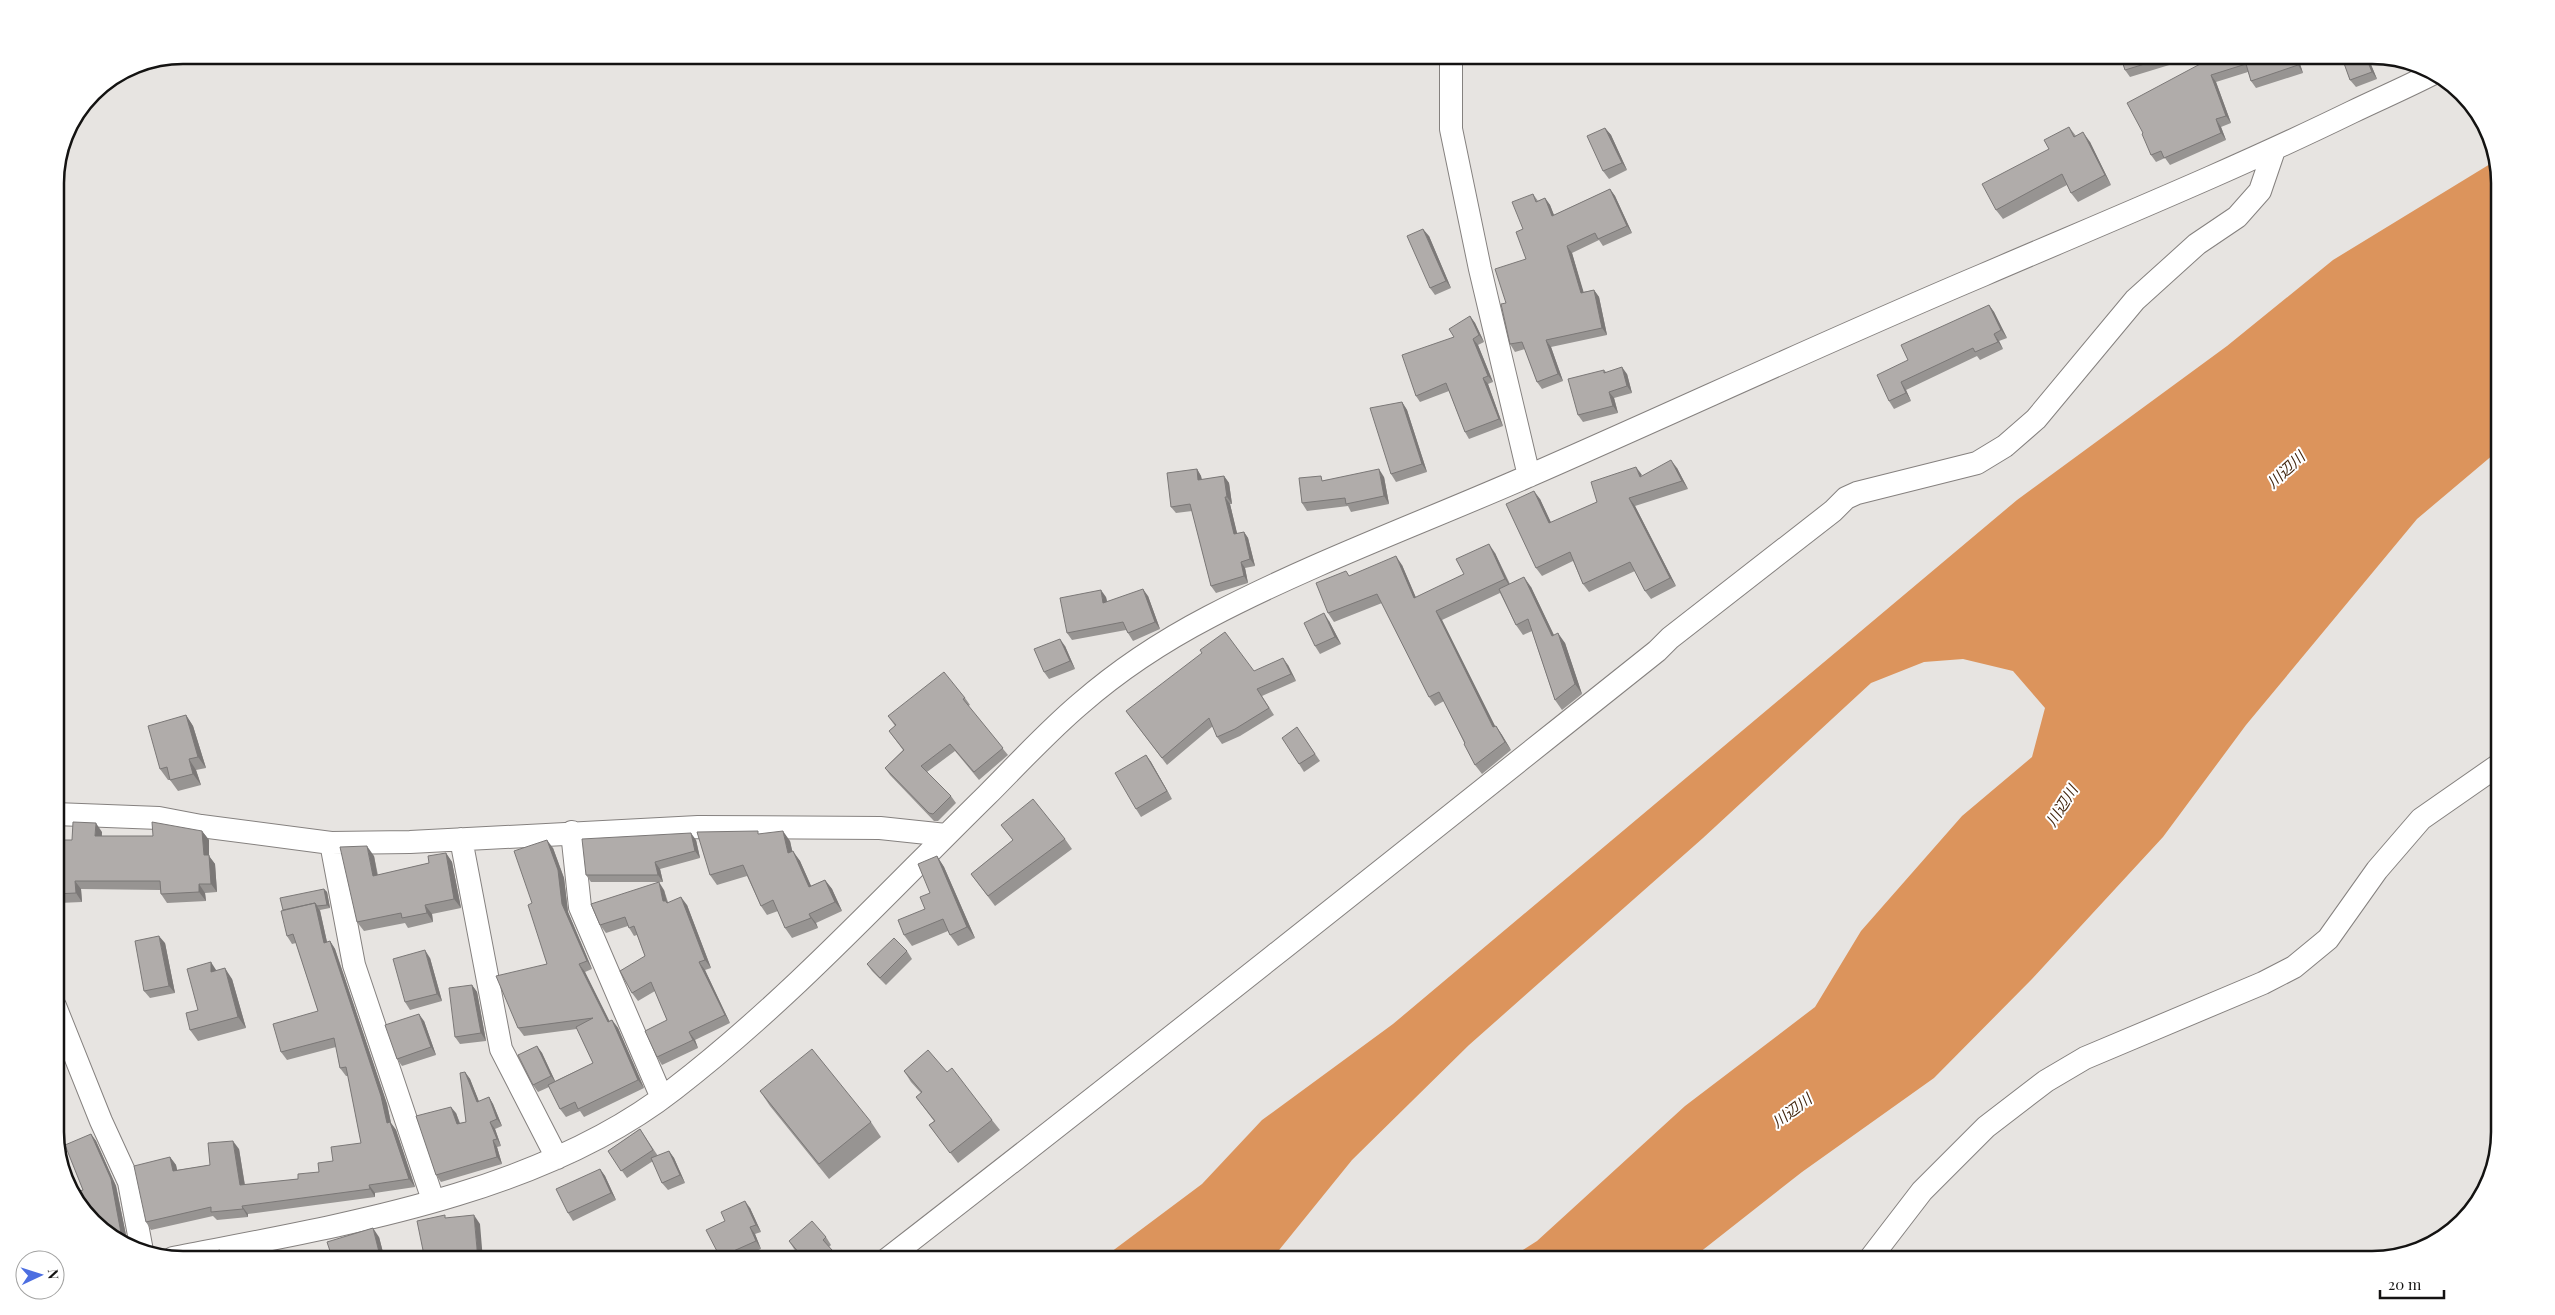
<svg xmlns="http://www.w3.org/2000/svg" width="2555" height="1315" font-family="'Playfair Display','Noto Sans JP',serif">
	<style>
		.water { fill: #dc945c }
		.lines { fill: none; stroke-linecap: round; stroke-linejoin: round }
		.minor-casing { stroke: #85817f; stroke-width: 24 }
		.minor { stroke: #fff; stroke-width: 22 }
		.wall { fill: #979492 }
		.shaded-wall { fill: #7b7877 }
		.building { fill: #b0acaa; stroke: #7b7877 }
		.labels { text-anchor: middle; stroke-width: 4; stroke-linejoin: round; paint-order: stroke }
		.water-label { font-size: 15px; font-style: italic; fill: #43260e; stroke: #fff }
		.rim { fill: none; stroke: #141312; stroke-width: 2.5 }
	</style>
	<rect width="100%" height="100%" fill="#e7e4e1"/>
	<path class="water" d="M2495,161L2500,174V449L2417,519L2246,725L2163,837L2032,979L1934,1078L1802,1172L1690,1260H1507L1537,1241L1685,1106L1815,1007L1861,931L1962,816L2032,757L2045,708L2013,671L1963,659L1924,662L1871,683L1703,838L1469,1045L1352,1160L1271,1260H1104L1107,1255L1202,1184L1262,1120L1393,1024L2017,500L2227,346L2333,260Z"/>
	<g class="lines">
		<defs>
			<path id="minor" d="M1451,55V129L1480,269L1529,476
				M55,814L159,818L201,826L331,843L410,842L698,827L880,828L946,835
				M572,832L580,907L662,1098
				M461,839L501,1049L557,1158
				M331,843L354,965L433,1200
				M55,1006L101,1121L129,1182L142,1251
				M173,1258C337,1226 539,1195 674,1089C787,1002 885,895 987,795C1017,765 1047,732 1080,704C1119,670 1163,641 1209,617C1312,563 1424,522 1531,475C1682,409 1831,339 1983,275C2106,222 2231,171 2352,112C2379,99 2407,87 2434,73
				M886,1260C1145,1059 1401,855 1657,651L1670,638L1833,511L1846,498L1857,493L1977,463L2005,446L2036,419L2135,300L2197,244L2237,217L2260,191L2274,150
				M1869,1260L1922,1191L1986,1127L2046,1081L2085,1058L2263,983L2294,967L2328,939L2377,870L2421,819L2500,764"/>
		</defs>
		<use href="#minor" class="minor-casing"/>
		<use href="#minor" class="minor"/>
	</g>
	<path class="wall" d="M2120,55H2202L2130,77L2125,70Z
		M2217,55H2297L2303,73L2256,88L2251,81L2248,72L2216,82L2231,123L2221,127L2226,140L2170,165L2165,158L2156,162L2151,155L2143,133Z
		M2341,55H2367L2377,79L2356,87L2350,80Z
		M2069,127L2076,136L2090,142L2111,185L2078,202L2071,193L2067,185L2003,219L1996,210Z
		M1605,128L1611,135L1627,170L1609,179L1603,171Z
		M1610,189L1615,196L1632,233L1603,246L1599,240L1572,253L1583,292L1594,290L1599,297L1607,335L1551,347L1563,381L1542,389L1537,382L1525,349L1515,352L1510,344L1506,303L1526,259L1523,229L1533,194L1538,201L1545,198L1550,205L1554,215Z
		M1429,236L1451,288L1435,295L1430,288Z
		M1989,305L1994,312L2007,338L1999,341L2003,349L1980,360L1977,356L1906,390L1911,401L1894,409L1889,401L1908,360Z
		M1470,316L1475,323L1484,342L1478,345L1493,382L1488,384L1503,426L1469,439L1465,432L1449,391L1420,402L1416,396L1454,337Z
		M1604,370L1606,372L1627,374L1632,393L1614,398L1618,413L1583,422L1578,415Z
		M1402,402L1407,410L1427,472L1396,482L1391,474Z
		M1677,468L1688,489L1635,506L1676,586L1651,599L1645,591L1635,571L1589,592L1583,584L1573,561L1542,576L1536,568L1540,499L1551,523L1597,502L1642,476Z
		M1197,469L1201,476L1202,480L1224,476L1229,483L1232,504H1230L1237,534L1244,532L1248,538L1255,566L1245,568L1248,583L1216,593L1211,586L1192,511L1176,513L1171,507Z
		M1384,477L1389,504L1351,512L1348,506L1307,511L1302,503L1324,480Z
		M1495,553L1510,584L1531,587L1554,635L1565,643L1582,694L1562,710L1555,700L1532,631L1523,635L1516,625L1500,593L1442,620L1495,726H1496L1502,735L1511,750L1482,774L1475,765L1444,701L1435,706L1429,697L1382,603L1334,622L1328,613L1350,576L1402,565L1416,598L1464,574Z
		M1148,596L1160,629L1133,641L1128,633L1126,630L1072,640L1067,633L1106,597L1107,602Z
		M1329,621L1341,644L1320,654L1315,646Z
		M1065,646L1075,669L1049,679L1044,672Z
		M1288,665L1296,681L1262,696L1274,715L1240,736L1222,744L1217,737L1213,726L1167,765L1126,711L1254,671Z
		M965,698L970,705L968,706L1008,755L979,780L955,751L927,772L951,796L956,803L938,821H934L890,775L885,768L903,750L889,731L895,726L888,716Z
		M186,715L193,726L206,768L196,770L201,785L178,791L170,780H168L160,769Z
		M1297,727L1320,761L1304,772L1299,764Z
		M1146,755L1151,762L1172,799L1141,817L1136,809Z
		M1001,825L1065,839L1072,849L995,906L971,874L1013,840Z
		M202,831L209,840V856L215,864L217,892L205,893L206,901L167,903L161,894L160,890L81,889L82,902L59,903L55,897V840H72L102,832V836H153Z
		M760,834L790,841L792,851L800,861L811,886L825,880L832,889L842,911L816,923L818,928L792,938L785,928L778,911L767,915L761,906L747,876L717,885L710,875Z
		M696,840L700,858L660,869L663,882H591L586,875Z
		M553,848L564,878L568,912L592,969L585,972L609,1021L612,1020L618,1028L644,1088L584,1117L580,1111L566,1117L560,1109L549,1087L538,1092L533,1085L537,1046L542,1053L555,1081L593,1063L577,1029L524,1036L518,1028L547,964L532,903Z
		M446,853L452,862L461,908L432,914L433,922L408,928L405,923L364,931L357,922L374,856L378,875L429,863Z
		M937,856L944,867L975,938L958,946L950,935L948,931L912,946L904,935L925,909L930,893Z
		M324,889L327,892L330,908L320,910L327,942L330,941L335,949L387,1104L391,1123L396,1130L415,1187L375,1193V1197L248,1214V1217L217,1220L213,1216L151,1230L146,1222L170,1157L176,1165L177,1170L210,1165L239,1149L245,1185L298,1179L319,1172L333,1161L361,1143L348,1076H346L340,1068L336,1047L287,1060L281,1052L318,1011L296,943L292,944L287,936Z
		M664,890L668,902L687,905L711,968L705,970L730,1023L695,1040L698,1048L662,1065L657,1057L667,1020L655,991L638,1001L632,993L645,956L637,935L634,936L628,926L606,933L600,925Z
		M165,943L175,993L150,998L144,991Z
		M907,951L912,959L886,985L872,971L867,964Z
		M430,958L442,1001L410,1010L405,1002Z
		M216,970L232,979L246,1028L198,1041L190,1030L198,1010Z
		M472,985L477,992L486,1041L460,1044L455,1037Z
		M424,1021L436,1055L402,1066L397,1059Z
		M904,1071L947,1072L992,1120L1000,1130L958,1163L929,1125L934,1121L916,1097L921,1093L911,1082Z
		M465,1072L470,1079L479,1102L489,1097L493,1104L502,1126L495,1129L501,1146L497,1147L502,1164L441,1182L436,1175L456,1113L460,1123L466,1122Z
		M760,1091L871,1122L881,1137L829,1179L770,1106Z
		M640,1129L658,1156L669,1151L674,1158L685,1183L668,1190L662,1183L653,1161L627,1178L608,1151Z
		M91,1134L96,1141L116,1186L127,1240L121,1242L78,1204L83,1190Z
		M600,1169L605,1176L616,1200L573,1221L568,1213Z
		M750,1208L761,1232L755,1234L761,1249L734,1260H722L720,1257Z
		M379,1237L385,1260H333Z
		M826,1237L831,1245L829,1247L841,1260H804L794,1249L789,1241Z"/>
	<path class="shaded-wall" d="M2295,55H2297L2303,73L2298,65Z
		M2365,55H2367L2377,79L2372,72Z
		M2211,75L2216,82L2231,123L2226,116Z
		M2216,119L2221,127L2226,140L2221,133Z
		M1605,128L1611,135L1627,170L1622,163Z
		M2083,132L2090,142L2111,185L2105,175Z
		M1610,189L1615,196L1632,233L1627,226Z
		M1545,198L1550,205L1557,223L1552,216Z
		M1423,229L1429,236L1451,288L1446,281Z
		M1567,246L1572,253L1586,300L1581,293Z
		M1594,290L1599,297L1607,335L1602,328Z
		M1989,305L1994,312L2007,338L2001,330Z
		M1470,316L1475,323L1484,342L1479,335Z
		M1994,334L1999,341L2003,349L1998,342Z
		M1473,339L1478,345L1493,382L1488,376Z
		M1546,340L1551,347L1563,381L1558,374Z
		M1622,367L1627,374L1632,393L1627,386Z
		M1483,378L1488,384L1503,426L1499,419Z
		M1901,382L1906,390L1911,401L1906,393Z
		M1609,392L1614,398L1618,413L1613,406Z
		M1402,402L1407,410L1427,472L1422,464Z
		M1671,460L1677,468L1688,489L1682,481Z
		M1636,467L1642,475L1640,477Z
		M1197,469L1201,476L1203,487L1198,480Z
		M1379,469L1384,477L1389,504L1384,496Z
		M1224,476L1229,483L1232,504L1227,497Z
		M1534,491L1540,499L1555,531L1549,523Z
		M1225,497L1230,504L1239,541L1234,534Z
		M1629,498L1635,506L1676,586L1670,578Z
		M1244,532L1248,538L1255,566L1250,559Z
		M1489,544L1495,553L1511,588L1505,579Z
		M1396,556L1402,565L1420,607L1414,598Z
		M1241,562L1245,568L1248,583L1244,576Z
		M1524,577L1531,587L1559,646L1552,636Z
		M1143,589L1148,596L1160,629L1155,622Z
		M1101,590L1106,597L1109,611L1103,603Z
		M1436,611L1442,620L1500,736L1493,727Z
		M1324,613L1329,621L1341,644L1335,637Z
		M1558,633L1565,643L1582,694L1575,684Z
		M1060,639L1065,646L1075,669L1070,661Z
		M1283,658L1288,665L1296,681L1291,674Z
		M186,715L193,726L206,768L198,757Z
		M1496,726L1502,735L1511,750L1505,742Z
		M1146,755L1151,762L1172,799L1167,791Z
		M189,759L196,770L201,785L193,774Z
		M96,823L102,832L101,845L95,836Z
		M202,831L209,840V856L215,864L217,892L211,884L204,855Z
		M783,831L790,841L795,863L788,853Z
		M691,833L696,840L700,858L695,851Z
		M547,840L553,848L564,878L568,912L592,969L587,961L562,904Z
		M367,846L374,856L379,885L373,876Z
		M793,851L800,861L816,897L809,887Z
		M446,853L452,862L461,908L454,899Z
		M937,856L944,867L975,938L967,927Z
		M655,862L660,869L663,882L658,875Z
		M825,880L832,889L842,911L835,902Z
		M75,881L81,889L82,902L76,893Z
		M659,882L664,890L667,902L672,908L663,901Z
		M199,884L205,893L206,901L199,892Z
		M324,889L327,892L330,908L327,905Z
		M681,897L687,905L711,968L705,960Z
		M315,903L320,911L329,951L324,943Z
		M425,905L432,914L433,922L427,913Z
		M809,914L816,923L818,928L811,918Z
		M159,936L165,943L175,993L169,986Z
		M330,941L335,949L387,1104L391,1123L396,1130L415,1187L409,1179L387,1123Z
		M425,950L430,958L442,1001L437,994Z
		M211,962L218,973L211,972Z
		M699,962L705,970L730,1023L725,1015Z
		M579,964L585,972L614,1030L608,1022Z
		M225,968L232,979L246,1028L238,1017Z
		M472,985L477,992L486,1041L481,1033Z
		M419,1014L424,1021L436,1055L431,1047Z
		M612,1020L618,1028L644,1088L638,1080Z
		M689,1032L695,1040L698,1048L693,1040Z
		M537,1046L542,1053L556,1083L551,1076Z
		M465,1072L470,1079L482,1109L477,1102Z
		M489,1097L493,1104L502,1126L497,1119Z
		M451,1107L456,1113L462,1130L457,1124Z
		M490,1122L495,1129L501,1146L497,1139Z
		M91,1134L96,1141L116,1186L127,1240L121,1233Z
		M493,1140L497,1147L502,1164L497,1157Z
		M233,1141L239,1149L246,1193L240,1185Z
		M669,1151L674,1158L685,1183L680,1175Z
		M170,1157L176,1165L179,1179L173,1171Z
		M600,1169L605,1176L616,1200L611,1193Z
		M369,1185L375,1193V1197L370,1189Z
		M745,1201L750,1208L761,1232L756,1225Z
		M242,1206L248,1214V1217L243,1209Z
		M474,1215L480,1224L483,1260H478Z
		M750,1227L755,1234L761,1249L756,1241Z
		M373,1228L379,1237L385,1260H383L380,1256Z
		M220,1250L227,1260H222Z"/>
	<path class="building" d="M2120,55H2174L2125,70Z
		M2217,55H2295L2298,65L2251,81L2246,64L2211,75L2226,116L2216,119L2221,133L2164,158L2161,151L2151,155L2142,134L2143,133L2127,103Z
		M2341,55H2365L2372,72L2350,80Z
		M2069,127L2074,137L2083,132L2105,175L2071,193L2062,174L1996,210L1982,184L2049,149L2044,140Z
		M1605,128L1622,163L1603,171L1587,136Z
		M1610,189L1627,226L1598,239L1595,233L1567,246L1581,293L1594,290L1602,328L1546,340L1558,374L1537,382L1522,342L1510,344L1501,304L1506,303L1495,269L1526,259L1516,232L1523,229L1512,202L1533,194L1536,202L1545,198L1552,216Z
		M1423,229L1446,281L1430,288L1407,236Z
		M1989,305L2001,330L1994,334L1998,342L1975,352L1973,348L1901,382L1906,393L1889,401L1877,375L1908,360L1901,345Z
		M1470,316L1479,335L1473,339L1488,376L1483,378L1499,419L1465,432L1446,383L1416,396L1402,355L1454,337L1449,329Z
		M1622,367L1627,386L1609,392L1613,406L1578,415L1568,379L1604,370V373Z
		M1402,402L1422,464L1391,474L1370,408Z
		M1671,460L1682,481L1629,498L1670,578L1645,591L1630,562L1583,584L1570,552L1536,568L1506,504L1534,491L1549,523L1597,502L1591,482L1636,467L1640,477Z
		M1197,469L1198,480L1224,476L1227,497H1225L1234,534L1244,532L1250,559L1241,562L1244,576L1211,586L1190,504L1171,507L1167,473Z
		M1379,469L1384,496L1346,504L1345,498L1302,503L1299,478L1321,476L1322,481Z
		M1489,544L1505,579L1436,611L1493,727L1496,726L1505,742L1475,765L1464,744L1465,743L1439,692L1429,697L1377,594L1328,613L1316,583L1346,571L1349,576L1396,556L1414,598L1464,574L1456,559Z
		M1524,577L1552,636L1558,633L1575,684L1555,700L1528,619L1516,625L1499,589Z
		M1143,589L1155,622L1128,633L1123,622L1067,633L1060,598L1101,590L1103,603Z
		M1324,613L1335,637L1315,646L1304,623Z
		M1225,632L1254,671L1283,658L1291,674L1257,689L1269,708L1235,729L1217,737L1209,718L1162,758L1126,711L1202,653L1200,650Z
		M1060,639L1070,661L1044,672L1034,649Z
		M944,672L965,698L963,699L1003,748L974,772L950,744L921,766L951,796L933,814L929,813L885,768L904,750L889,731L896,725L888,716Z
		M186,715L198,757L189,759L193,774L170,780L167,767L160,769L148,726Z
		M1297,727L1315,754L1299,764L1282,738Z
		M1146,755L1167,791L1136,809L1115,773Z
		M1033,799L1065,839L988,896L971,874L1013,840L1001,825Z
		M73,822L96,823L95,836H153L152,822L202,831L204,855H209L211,884H199V892L161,894L160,881H75L76,893L55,894V840H72Z
		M758,831V834L783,831L788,853L793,851L809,887L825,880L835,902L809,914L811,918L785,928L773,900L761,906L743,865L710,875L697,832Z
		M691,833L695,851L655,862L658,875H586L582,839Z
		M547,840L558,870L562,904L587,961L579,964L608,1022L612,1020L638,1080L578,1109L575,1102L560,1109L548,1085L593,1063L576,1027L593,1018L518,1028L496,976L547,964L528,905L532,903L514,851Z
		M367,846L373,876L429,863L428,856L446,853L454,899L425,905L427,913L402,918L401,913L357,922L340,847Z
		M937,856L967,927L950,935L943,919L904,935L898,920L925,909L920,897L930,893L918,864Z
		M659,882L663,901H666L667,903L681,897L705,960L699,962L725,1015L689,1032L693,1040L657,1057L645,1031L667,1020L651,982L632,993L620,971L645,956L634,926L629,928L625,917L600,925L591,904Z
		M324,889L327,905L317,906L315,903L283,910L280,898Z
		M315,903L324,943L330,941L381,1096L387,1123L390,1122L409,1179L369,1185L370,1189L242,1206L243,1209L211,1212V1207L146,1222L134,1166L170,1157L173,1171L210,1165L208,1143L233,1141L240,1185L298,1179V1174L319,1172L318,1163L333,1161L331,1147L361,1143L346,1067L340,1068L334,1038L281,1052L273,1024L318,1011L293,934L287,936L281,911Z
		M159,936L169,986L144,991L135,941Z
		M894,938L907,951L880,978L867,964Z
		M425,950L437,994L405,1002L393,959Z
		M211,962V972L225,968L238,1017L190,1030L186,1013L198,1010L187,969Z
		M472,985L481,1033L455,1037L449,988Z
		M419,1014L431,1047L397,1059L385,1025Z
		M537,1046L551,1076L533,1085L518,1055Z
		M812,1049L871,1122L819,1164L760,1091Z
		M928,1050L947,1072L952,1068L992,1120L950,1153L929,1125L935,1121L916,1097L922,1092L904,1071Z
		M465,1072L477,1102L489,1097L497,1119L490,1122L497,1139L493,1140L497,1157L436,1175L416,1116L451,1107L457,1124L466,1122L460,1073Z
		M640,1129L653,1150L621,1171L608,1151Z
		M91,1134L111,1179L121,1233L113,1235L90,1215L87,1207L83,1209L78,1204L74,1193L83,1190L65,1145Z
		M669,1151L680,1175L662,1183L651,1158Z
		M600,1169L611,1193L568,1213L556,1189Z
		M745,1201L756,1225L750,1227L756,1241L720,1257L706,1230L725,1221L721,1212Z
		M445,1215V1218L474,1215L478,1260H425L417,1221Z
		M812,1221L826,1237L823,1240L841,1260H812L809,1256L805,1260L789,1241Z
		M373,1228L380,1256L366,1260H333L327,1242Z
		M220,1250L222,1260H201L200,1254Z
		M489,1257L490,1260H479Z"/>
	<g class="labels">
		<g class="water-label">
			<text transform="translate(2286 470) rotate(-43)" y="5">川辺川</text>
			<text transform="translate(2062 806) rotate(-58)" y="5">川辺川</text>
			<text transform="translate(1792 1111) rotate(-37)" y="5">川辺川</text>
		</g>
	</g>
	<path d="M0 0H2555V1315H0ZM183 64H2372A119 119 0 0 1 2491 183V1132A119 119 0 0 1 2372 1251H183A119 119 0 0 1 64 1132V183A119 119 0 0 1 183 64Z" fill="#fff" fill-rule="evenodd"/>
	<path class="rim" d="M183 64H2372A119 119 0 0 1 2491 183V1132A119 119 0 0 1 2372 1251H183A119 119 0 0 1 64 1132V183A119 119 0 0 1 183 64Z"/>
	<g transform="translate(40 1275) rotate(86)"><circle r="24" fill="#ffffff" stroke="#a1a1a0"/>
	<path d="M0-4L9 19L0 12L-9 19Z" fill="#4c6ee1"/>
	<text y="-8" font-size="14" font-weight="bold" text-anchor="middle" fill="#141312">N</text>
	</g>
	<path d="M2380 1290v8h64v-8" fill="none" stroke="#141312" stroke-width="2.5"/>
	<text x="2388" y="1290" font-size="15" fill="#141312" stroke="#ffffff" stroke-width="4" paint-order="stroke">20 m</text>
</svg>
